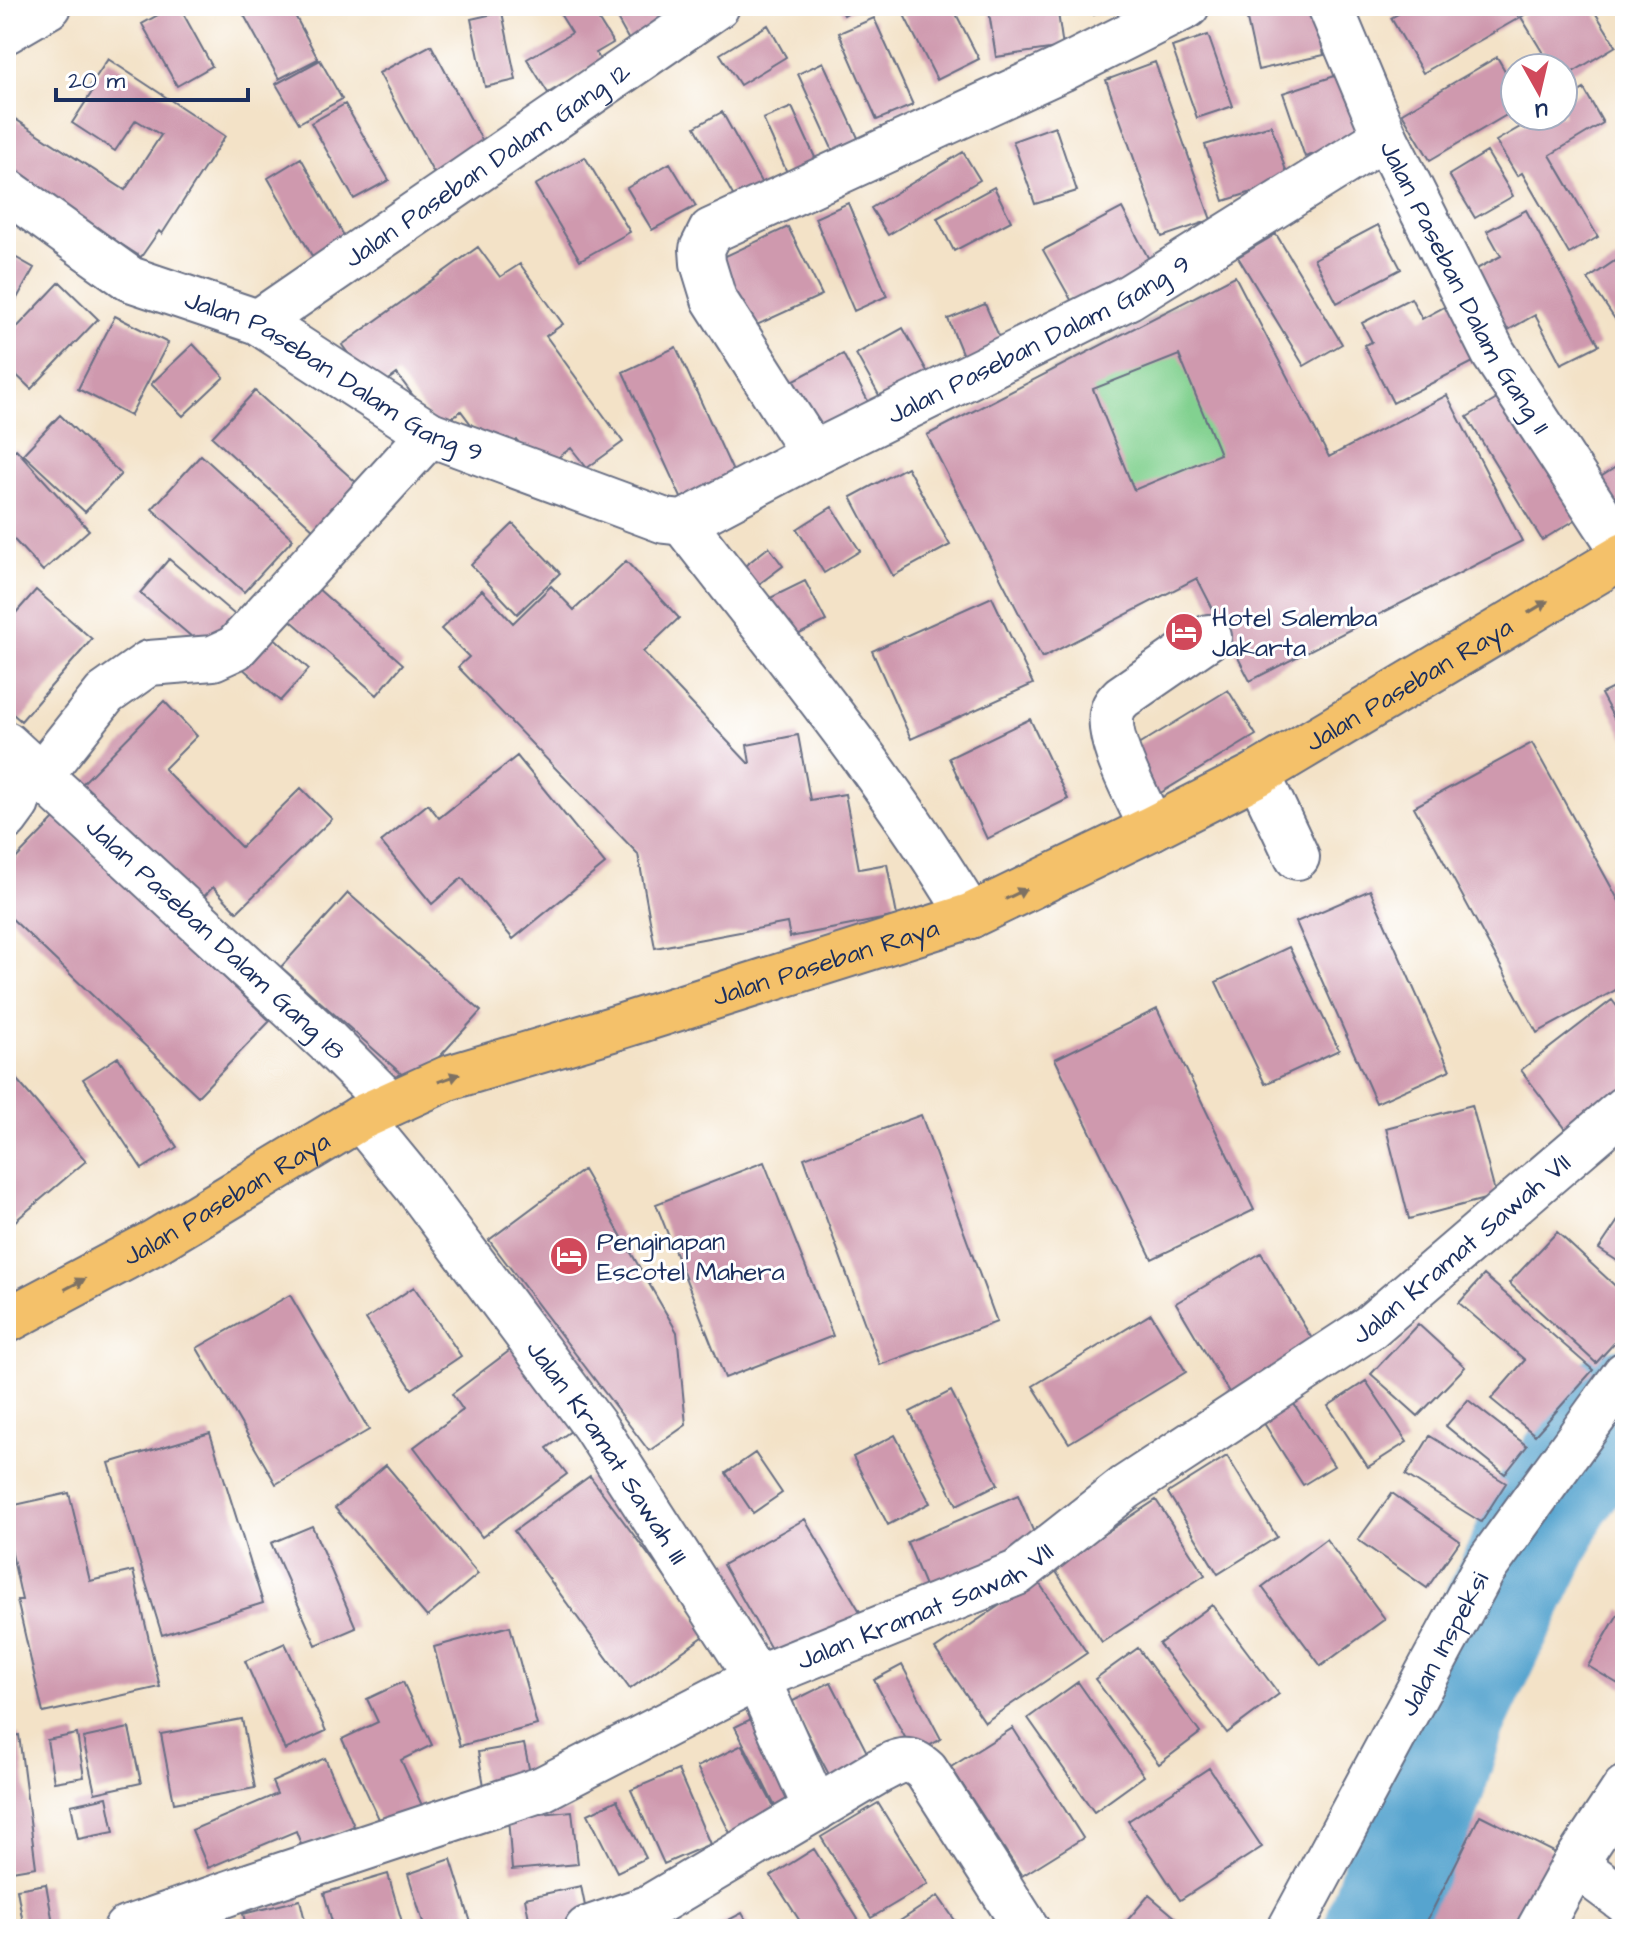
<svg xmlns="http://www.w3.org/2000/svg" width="1631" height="1935" font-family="'Architects Daughter',sans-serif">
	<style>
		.green { fill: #82d190; stroke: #4e8077; stroke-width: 2 }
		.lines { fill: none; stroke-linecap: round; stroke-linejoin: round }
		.river { stroke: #56a4cf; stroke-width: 114 }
		.building { fill: #cf99ae; fill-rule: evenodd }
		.minor-casing { stroke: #676e83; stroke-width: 48 }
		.major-casing { stroke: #676e83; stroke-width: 48 }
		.minor { stroke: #fff; stroke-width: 44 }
		.major { stroke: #f4c16a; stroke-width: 44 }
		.oneway { fill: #7d7163 }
		.labels { text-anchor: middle; stroke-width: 6; stroke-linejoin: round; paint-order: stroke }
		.street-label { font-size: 26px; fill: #1b2f5e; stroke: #fff }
		.poi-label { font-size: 26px; fill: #1b2f5e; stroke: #fff; text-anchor: start }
	</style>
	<rect width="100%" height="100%" fill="#fff"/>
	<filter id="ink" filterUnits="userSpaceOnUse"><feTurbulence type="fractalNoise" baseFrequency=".0125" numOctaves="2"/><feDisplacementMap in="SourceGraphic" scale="16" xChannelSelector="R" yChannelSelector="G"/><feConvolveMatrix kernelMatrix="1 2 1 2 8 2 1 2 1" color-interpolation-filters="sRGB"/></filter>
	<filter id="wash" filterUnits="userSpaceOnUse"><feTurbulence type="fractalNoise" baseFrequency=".006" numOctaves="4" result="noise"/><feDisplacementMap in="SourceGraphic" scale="32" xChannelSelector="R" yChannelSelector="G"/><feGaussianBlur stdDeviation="1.8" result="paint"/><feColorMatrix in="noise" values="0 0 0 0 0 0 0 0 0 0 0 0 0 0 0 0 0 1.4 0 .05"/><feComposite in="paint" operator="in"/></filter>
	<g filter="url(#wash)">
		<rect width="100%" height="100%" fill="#f3e2c7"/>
		<path class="green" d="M1204,292L1265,462L1093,544L1046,374Z"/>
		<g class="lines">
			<path class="river" d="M1382,1929L1450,1714L1554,1495L1618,1406"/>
		</g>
		<g id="blocks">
			<path class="building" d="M174,6H179L212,66L177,86L142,24Z
				M239,6H290L318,59L279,79Z
				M555,6H590L613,43L596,53L601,61L548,93L527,59L572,33Z
				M610,6H685L631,44Z
				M839,6H859L844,15Z
				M907,6H952L979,59L937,80L901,9Z
				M988,6H1057L1063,47L996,57Z
				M1090,6H1113L1094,15Z
				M1244,6H1314L1324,55L1258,70Z
				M1412,6H1512L1519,18L1423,73L1391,18Z
				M1539,6H1591L1616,46L1563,78V68H1552L1521,17Z
				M502,12L516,80L485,87L471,19Z
				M874,18L913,105L877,120L839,33Z
				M768,25L786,57L740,85L720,54Z
				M1208,35L1233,106L1197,118L1172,47Z
				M431,45L490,155L439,183L379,73Z
				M1497,57L1515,88V110L1430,160L1402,113Z
				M108,59L225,136L162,234L159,231L141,257L6,170V134L15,119L125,190L161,135L136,120L115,151L72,123L92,92L88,89Z
				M320,60L342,99L299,123L276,84Z
				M823,62L859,140L833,151L798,74Z
				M1155,62L1211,220L1162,237L1106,80Z
				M1350,71L1372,135L1305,157L1283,93Z
				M1584,89L1603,123L1550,155L1598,237L1569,254L1522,173L1517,176L1496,141L1539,116H1563V102Z
				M345,104L389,180L354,199L311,123Z
				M792,107L823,175L794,188L763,119Z
				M722,112L771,200L744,215L695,127Z
				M1271,125L1289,180L1224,201L1205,145Z
				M1055,126L1077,191L1035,204L1013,141Z
				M963,152L980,180L888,235L871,208Z
				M1487,152L1513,196L1475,218L1449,175Z
				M585,157L630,232L580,260L535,185Z
				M301,158L353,252L320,270L268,178Z
				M670,163L696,206L652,230L627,188Z
				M994,187L1011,221L954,251L937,218Z
				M848,203L887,296L854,311L815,218Z
				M1122,208L1153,267L1075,307L1043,250Z
				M1526,210L1599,345L1561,364L1535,315L1501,334L1469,273L1501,256L1487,231Z
				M1378,225L1401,269L1337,303L1314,259Z
				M788,227L822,295L748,329L715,261Z
				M1276,234L1342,344L1304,366L1238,257Z
				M478,247L500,277L520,264L563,324L546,336L623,442L587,468L571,448L539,471L517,440L494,455L461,411L437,428L397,374L375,390L342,345Z
				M6,252L34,268L6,318Z
				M1625,254V334L1588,279Z
				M1235,276L1329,457L1447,395L1522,541L1250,681L1197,578L1042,658L927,435ZM1179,355L1220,454L1134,490L1093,389Z
				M60,282L98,319L31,389L6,365V339Z
				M1411,298L1422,319L1457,300L1485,356L1393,403L1364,345L1372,342L1362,323Z
				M985,304L1004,348L966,363L948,319Z
				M115,316L168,343L130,416L78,389Z
				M903,328L932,380L885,406L856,354Z
				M193,344L224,377L183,416L151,384Z
				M676,347L736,478L683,502L623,372Z
				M843,354L877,418L821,448L785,385Z
				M255,391L358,484L315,531L212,437Z
				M1510,391L1585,514L1542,540L1467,417Z
				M60,415L121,474L85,512L23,454Z
				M16,449L89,530L43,571L6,531V457Z
				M201,455L293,539L244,592L152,509Z
				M1625,461V514L1593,482Z
				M907,467L950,545L893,576L851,497Z
				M832,507L860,551L824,573L797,529Z
				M513,524L560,573L517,614L471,565Z
				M769,547L783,566L755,587L741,569Z
				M169,559L241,620L212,654L140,593Z
				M626,561L679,618L643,652L748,763H750L747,745L798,735L810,800L845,794L859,869L887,864L897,916L790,937L787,923L655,948L638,854L458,667L469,657L441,629L482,590L513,623L551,586L574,610Z
				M805,581L826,621L779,644L758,604Z
				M317,588L403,664L377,695L289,619Z
				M36,590L92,639L21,721L6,708V624Z
				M992,597L1033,684L911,739L872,651Z
				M270,634L309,669L280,701L241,667Z
				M1625,682V739L1601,694Z
				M1228,690L1256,735L1152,798L1125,753Z
				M164,701L197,736L164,769L241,847L301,788L332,819L237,912L213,887L195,906L77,789Z
				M1030,719L1068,799L987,839L949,758Z
				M1532,743L1625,912V985L1537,1033L1414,807Z
				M517,756L605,864L513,939L462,878L432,904L381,842L428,804L439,818Z
				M56,817L270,1021L198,1096L6,913V869Z
				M1370,890L1450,1070L1376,1103L1296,922Z
				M348,893L481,1011L414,1085L281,967Z
				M1289,947L1339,1050L1265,1084L1216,982Z
				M1612,1000L1625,1017V1095L1571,1136L1521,1070Z
				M1157,1009L1254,1210L1152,1259L1055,1059Z
				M118,1057L177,1147L142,1169L83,1079Z
				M6,1067L86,1161L14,1222L6,1213Z
				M1472,1105L1496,1196L1409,1219L1386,1128Z
				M921,1115L997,1322L880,1365L804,1158Z
				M764,1162L833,1336L725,1378L656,1204Z
				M583,1170L677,1332L686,1425L649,1451L489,1240Z
				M1625,1210V1266L1599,1249Z
				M1557,1232L1625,1295V1331L1596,1363L1509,1283Z
				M1261,1253L1315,1344L1230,1394L1176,1303Z
				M1484,1275L1593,1370L1535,1435L1491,1399L1525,1360L1459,1303Z
				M414,1287L461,1356L412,1389L366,1319Z
				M290,1295L369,1430L276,1484L197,1348Z
				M1151,1314L1186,1372L1069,1443L1033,1386Z
				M1418,1324L1465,1367L1418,1416L1371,1374Z
				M521,1342L582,1423L547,1448L567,1474L482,1537L414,1447L463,1410L452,1394Z
				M1366,1381L1407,1442L1368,1467L1328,1406Z
				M951,1391L998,1484L957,1505L910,1412Z
				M1468,1400L1527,1446L1505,1474L1446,1426Z
				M1292,1401L1334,1466L1303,1485L1262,1420Z
				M210,1433L263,1603L162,1635L109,1463Z
				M895,1435L930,1503L888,1525L853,1457Z
				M1430,1436L1506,1483L1481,1522L1406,1475Z
				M755,1453L782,1493L753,1513L726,1473Z
				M1227,1456L1277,1537L1218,1574L1168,1493Z
				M386,1465L478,1574L427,1617L335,1508Z
				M590,1476L707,1634L630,1689L514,1531Z
				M69,1493L90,1581L133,1571L160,1687L43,1713L17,1600H22L6,1526V1507Z
				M1392,1493L1460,1541L1427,1588L1358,1540Z
				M1018,1495L1042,1552L930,1598L907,1542Z
				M1156,1500L1205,1575L1102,1642L1053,1567Z
				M805,1519L862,1615L779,1663L723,1565Z
				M312,1526L356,1628L316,1645L271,1543Z
				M1326,1539L1385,1619L1321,1666L1262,1587Z
				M1037,1580L1087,1653L985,1722L935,1649Z
				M1212,1605L1279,1694L1227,1733L1159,1644Z
				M1621,1609L1625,1612V1688L1588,1666Z
				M510,1626L537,1725L460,1746L434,1647Z
				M285,1643L326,1731L285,1750L245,1661Z
				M1138,1648L1200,1733L1159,1764L1095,1679Z
				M902,1665L941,1739L914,1754L874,1680Z
				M403,1682L432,1745L401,1760L426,1814L385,1832L342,1739L378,1722L367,1699Z
				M831,1682L875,1768L836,1788L791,1702Z
				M1078,1682L1144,1776L1094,1812L1028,1718Z
				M765,1712L811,1805L782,1820L735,1727Z
				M242,1719L255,1788L174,1803L161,1734Z
				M129,1728L141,1783L95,1793L83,1738Z
				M1013,1728L1083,1838L1022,1876L951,1767Z
				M77,1734L84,1777L54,1782L47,1740Z
				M19,1735L36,1867L6,1872V1737Z
				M524,1744L533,1788L486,1797L478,1752Z
				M742,1745L783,1825L738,1849L697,1767Z
				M325,1758L354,1826L302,1847L296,1831L208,1868L192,1830L277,1794L272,1782Z
				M1209,1768L1262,1847L1180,1900L1128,1821Z
				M678,1770L710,1844L664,1864L631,1790Z
				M107,1797L114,1832L78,1839L71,1805Z
				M617,1800L646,1858L617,1872L588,1814Z
				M878,1803L928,1884L871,1918L821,1837Z
				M572,1811L578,1864L512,1870L508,1817Z
				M1480,1815L1564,1857L1528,1929H1423Z
				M814,1849L861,1924L852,1929H805L771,1876Z
				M451,1859L473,1929H425L408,1874Z
				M388,1874L404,1929H334L324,1893Z
				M46,1884L54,1929H24L17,1889Z
				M581,1886L589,1926L578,1929H531L525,1898Z
				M1149,1895L1189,1929H1120Z
				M938,1896L961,1929H891L901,1922L900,1921Z
				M300,1900L307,1929H247L243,1914Z
				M742,1913L751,1929H711Z"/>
		</g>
	</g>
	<g filter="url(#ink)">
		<use href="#blocks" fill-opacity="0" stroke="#676e83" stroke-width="2"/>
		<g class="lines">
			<defs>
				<g id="minor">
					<path id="s1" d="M1330,6L1385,137L1494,354L1625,554"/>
					<path d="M6,31L49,6"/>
					<path id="s2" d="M6,190L130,279L258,322L430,434L665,521L683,523L813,454L1129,297L1385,137"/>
					<path id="s3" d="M258,322L717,6"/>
					<path d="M813,454L714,299L703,263L702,249L711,231L1062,69L1187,6"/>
					<path d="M683,523C782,651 887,777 970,916"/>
					<path id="s4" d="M6,744L328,1042L390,1104"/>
					<path d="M1258,774L1297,857"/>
					<path d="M6,818L17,803L19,793L40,776L105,694L149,663L213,658L235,648L430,434"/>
					<path d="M1152,828C1140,802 1101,734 1114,707C1116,703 1119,700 1122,697L1209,637"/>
					<path id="s5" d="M360,1118L415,1185L594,1425L757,1678L816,1809"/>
					<path d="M1575,1864L1625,1901"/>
					<path id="s6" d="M126,1929L255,1884L542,1789L757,1678L1017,1573L1125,1488L1370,1327L1625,1108"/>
					<path d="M587,1929L648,1908L879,1771C899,1761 908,1754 926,1771L1027,1929"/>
					<path id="s7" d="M1290,1929L1483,1570L1625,1374"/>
					<path d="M1539,1929L1575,1864L1625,1788"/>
				</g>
				<g id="major">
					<path id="s8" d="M6,1321L153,1243L360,1118L448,1078L622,1026L970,916L1152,828L1258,774L1625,555"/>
				</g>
			</defs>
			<use href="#minor" class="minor-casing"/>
			<use href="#major" class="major-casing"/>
			<use href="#minor" class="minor"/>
			<use href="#major" class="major"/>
		</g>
		<defs><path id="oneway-solid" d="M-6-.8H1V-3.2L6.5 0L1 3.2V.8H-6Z" transform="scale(2)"/></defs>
		<g class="oneway">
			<use href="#oneway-solid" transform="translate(1538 607) rotate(-31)"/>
			<use href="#oneway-solid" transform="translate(1016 894) rotate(-26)"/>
			<use href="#oneway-solid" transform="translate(449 1078) rotate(-20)"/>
			<use href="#oneway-solid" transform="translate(75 1284) rotate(-28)"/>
		</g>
	</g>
	<defs>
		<symbol id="hotel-disc" viewBox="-11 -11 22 22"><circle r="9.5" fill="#d1495b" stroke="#fff"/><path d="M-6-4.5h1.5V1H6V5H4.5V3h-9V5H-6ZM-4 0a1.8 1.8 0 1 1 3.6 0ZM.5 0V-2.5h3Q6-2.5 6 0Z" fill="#fff"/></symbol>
	</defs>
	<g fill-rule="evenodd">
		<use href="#hotel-disc" x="1162" y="610" width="44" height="44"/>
		<use href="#hotel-disc" x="547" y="1234" width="44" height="44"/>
	</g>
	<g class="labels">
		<g class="street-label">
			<text dy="9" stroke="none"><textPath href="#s3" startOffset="278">Jalan Paseban Dalam Gang 12</textPath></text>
			<text dy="9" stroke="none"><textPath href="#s1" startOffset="312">Jalan Paseban Dalam Gang 11</textPath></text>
			<text dy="9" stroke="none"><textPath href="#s2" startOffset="1162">Jalan Paseban Dalam Gang 9</textPath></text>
			<text dy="9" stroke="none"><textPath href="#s2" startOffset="380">Jalan Paseban Dalam Gang 9</textPath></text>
			<text dy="9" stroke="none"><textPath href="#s8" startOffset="1548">Jalan Paseban Raya</textPath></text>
			<text dy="9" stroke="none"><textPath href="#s4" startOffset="286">Jalan Paseban Dalam Gang 18</textPath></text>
			<text dy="9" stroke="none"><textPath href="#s8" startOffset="900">Jalan Paseban Raya</textPath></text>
			<text dy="9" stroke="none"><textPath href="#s8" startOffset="252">Jalan Paseban Raya</textPath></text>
			<text dy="9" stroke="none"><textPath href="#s6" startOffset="1512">Jalan Kramat Sawah VII</textPath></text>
			<text dy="9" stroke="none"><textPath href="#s5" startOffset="416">Jalan Kramat Sawah III</textPath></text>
			<text dy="9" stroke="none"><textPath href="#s6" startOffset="864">Jalan Kramat Sawah VII</textPath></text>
			<text dy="9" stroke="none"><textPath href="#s7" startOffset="324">Jalan Inspeksi</textPath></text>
		</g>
		<g class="poi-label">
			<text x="1212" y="626">Hotel Salemba<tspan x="1212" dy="30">Jakarta</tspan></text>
			<text x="597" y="1250">Penginapan<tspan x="597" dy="30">Escotel Mahera</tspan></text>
		</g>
	</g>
	<rect width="1631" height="1935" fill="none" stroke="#fff" stroke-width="32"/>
	<g transform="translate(1539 92) rotate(172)"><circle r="38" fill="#ffffff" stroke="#a4acbf" stroke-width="2"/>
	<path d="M0-6L14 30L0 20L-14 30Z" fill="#d1495b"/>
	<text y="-12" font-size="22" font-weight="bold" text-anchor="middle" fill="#1b2f5e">U</text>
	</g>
	<path d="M56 88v12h192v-12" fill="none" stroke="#1b2f5e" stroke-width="4"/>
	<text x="68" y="88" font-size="24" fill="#1b2f5e" stroke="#ffffff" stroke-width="6" paint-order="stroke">20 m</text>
</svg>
